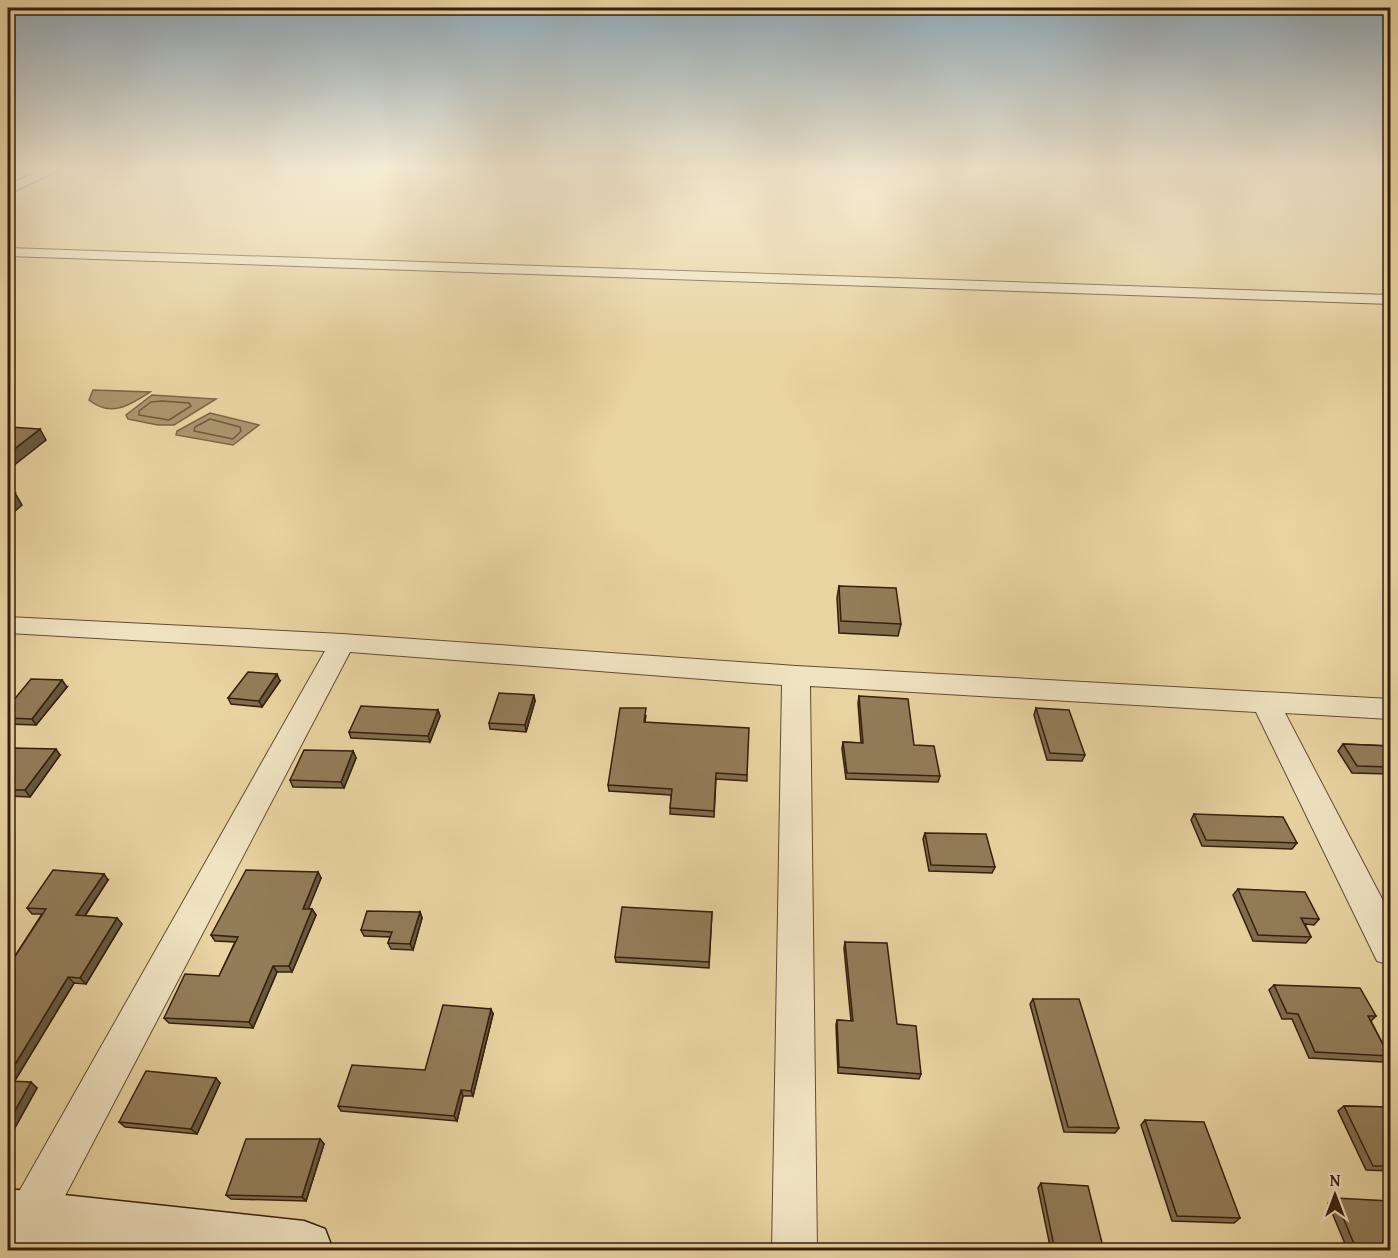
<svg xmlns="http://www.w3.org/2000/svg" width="1398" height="1258" font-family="'Gentium Book Plus',serif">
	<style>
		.water { fill: #ab966e; stroke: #7c6647; stroke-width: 1.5 }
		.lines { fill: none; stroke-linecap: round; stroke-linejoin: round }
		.shore { stroke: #705a3d; stroke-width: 1.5 }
		.street-casing { stroke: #624c31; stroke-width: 2 }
		.secondary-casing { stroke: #351f0c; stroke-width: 3 }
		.street { fill: #f0e3c2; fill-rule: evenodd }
		.secondary { fill: #f0e3c2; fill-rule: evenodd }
		.wall { fill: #7e6c4d; stroke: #351f0c; stroke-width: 1.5 }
		.shaded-wall { fill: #66583e; stroke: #351f0c; stroke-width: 1.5 }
		.building { fill: #927d59; stroke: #351f0c; stroke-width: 1.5 }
	</style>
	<rect width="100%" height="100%" fill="#e8d4a1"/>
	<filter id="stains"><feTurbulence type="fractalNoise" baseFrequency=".00333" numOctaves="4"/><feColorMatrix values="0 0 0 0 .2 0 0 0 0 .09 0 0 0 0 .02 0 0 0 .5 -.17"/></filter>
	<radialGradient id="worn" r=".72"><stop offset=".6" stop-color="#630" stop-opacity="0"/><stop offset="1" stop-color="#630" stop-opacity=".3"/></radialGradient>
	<path class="water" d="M93,390L150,392C130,405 111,418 89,400Z
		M152,395L216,399L174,425H158L128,419L126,415Z
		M210,413L259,425L233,445L176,435L177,431Z"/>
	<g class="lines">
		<path class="shore" d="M162,401L189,403L191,406L169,420L139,415V411L151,402Z
			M210,419L240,427L241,431L233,439L194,431L195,427Z"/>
		<defs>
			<path id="street" d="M8,248L1390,295V304L8,256Z
				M8,617L342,634L796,666L1390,699V719L1285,713L1390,914V965L1377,961L1256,712L810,686L817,1250H772L782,685L350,652L44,1236L28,1242L12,1236L8,1216L12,1204L325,651L8,633Z"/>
			<path id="secondary" d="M44,169H62L8,194V185Z
				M8,1189L304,1221L325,1229L333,1250H44L8,1247Z"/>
		</defs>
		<use href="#street" class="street-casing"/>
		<use href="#secondary" class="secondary-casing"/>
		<use href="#street" class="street"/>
		<use href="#secondary" class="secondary"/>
	</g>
	<path class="wall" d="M839,586L901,624L898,636L839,633L837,598Z
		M280,681L262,707L231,704L228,698Z
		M67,687L36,725L8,724V707Z
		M859,696L914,745L940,776L938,782L846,779L842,749L843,742L861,743L858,703Z
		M535,701L526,732L490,729L489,723Z
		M1036,708L1085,755L1082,761L1047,760L1034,715Z
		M438,710L440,716L430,742L351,738L349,732Z
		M646,715L645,722L747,775V781L716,779L714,817L670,814L671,795L609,791L608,785Z
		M1343,744L1390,746V774L1352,773L1338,751Z
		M353,751L356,758L344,788L293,787L290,780Z
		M8,754L60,755L30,797L8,796Z
		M1194,814L1297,843L1292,849L1202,846L1191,820Z
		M925,833L995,867L992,873L929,871L923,839Z
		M318,872L321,878L308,909H312L316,915L292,972H277L253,1028L169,1023L164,1018L219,976L235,942L215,941L211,935Z
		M108,880L85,916L117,918L122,924L86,984L74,983L14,1082L37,1088L8,1140V967L42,914H32L27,908Z
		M1238,889L1319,919L1314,925L1305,924L1311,937L1306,943L1253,941L1233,895Z
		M420,912L422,918L413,950L391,949L388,943L390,937L364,936L361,930Z
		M712,912L709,968L616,962L615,957Z
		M845,942L897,1024L921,1074L919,1079L838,1073L836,1025L837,1020L851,1021L844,948Z
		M1274,985L1376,1016L1371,1021L1389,1056L1383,1062L1309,1058L1292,1019H1282L1269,990Z
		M1033,999L1119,1128L1115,1133L1064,1132L1030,1004Z
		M493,1014L473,1096H463L457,1121L341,1111L338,1106L425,1070Z
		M220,1083L197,1134L125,1127L119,1122Z
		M1344,1106L1390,1107V1171L1366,1170L1338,1111Z
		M1145,1120L1240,1218L1234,1223L1172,1221L1141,1125Z
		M320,1139L324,1144L306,1201L231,1199L226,1195Z
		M1041,1183L1104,1251H1051L1038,1188Z
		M1335,1198L1390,1251H1348L1328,1203Z"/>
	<path class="shaded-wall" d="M102,169H112L104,173Z
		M40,429L46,440L8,470V454Z
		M15,493L22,505L8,517V499Z
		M277,674L280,681L262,707L259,701Z
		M62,680L67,687L36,725L32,719Z
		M534,695L535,701L526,732L525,725Z
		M438,710L440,716L430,742L428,736Z
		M56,749L60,755L30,797L25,790Z
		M353,751L356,758L344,788L341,782Z
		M318,872L321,878L306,915L303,909Z
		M104,874L108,880L81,921L76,915Z
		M312,909L316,915L292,972L289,966Z
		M420,912L422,918L413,950L410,944Z
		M117,918L122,924L86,984L80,978Z
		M273,966L277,972L253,1028L249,1022Z
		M68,977L74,983L11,1087L8,1084V1076Z
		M491,1009L493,1014L473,1096L471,1091Z
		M216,1078L220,1083L197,1134L191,1129Z
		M31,1082L37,1088L8,1140V1123Z
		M461,1090L463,1096L457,1121L454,1116Z
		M320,1139L324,1144L306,1201L302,1197Z"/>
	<path class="building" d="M10,427L40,429L8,454V429Z
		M8,493H15L8,499Z
		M839,586L896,588L901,624L841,621Z
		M248,672L277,674L259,701L228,698Z
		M31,679L62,680L32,719L8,718V707Z
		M499,693L534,695L525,725L489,723Z
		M859,696L908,699L914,745L934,746L940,776L847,773L843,742L863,743Z
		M361,706L438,710L428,736L349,732Z
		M620,708H646L644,722L749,728L747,775L716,773L714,811L670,808L672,789L608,785Z
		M1036,708L1069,710L1085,755L1050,753Z
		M1343,744L1390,746V767L1357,766Z
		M12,748L56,749L25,790H8V754Z
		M304,750L353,751L341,782L290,780Z
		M1194,814L1283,817L1297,843L1206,840Z
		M925,833L986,834L995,867L931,865Z
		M53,870L104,874L76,915L117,918L80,978L68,977L8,1076V967L46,909L27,908Z
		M246,870L318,872L303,909H312L289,966H273L249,1022L164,1018L185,974L219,976L238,937L211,935Z
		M1238,889L1305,892L1319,919L1301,918L1311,937L1258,935Z
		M622,907L712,912L709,962L615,957Z
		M367,911L420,912L410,944L388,943L392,932L361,930Z
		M845,942L887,943L897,1024L916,1026L921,1074L839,1067L837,1020L853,1021Z
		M1274,985L1360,988L1376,1016H1368L1389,1056L1315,1052L1298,1014L1287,1013Z
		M1033,999H1079L1119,1128L1068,1127Z
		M443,1005L491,1009L471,1091L461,1090L454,1116L338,1106L352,1065L425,1070Z
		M146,1071L216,1078L191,1129L119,1122Z
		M8,1081L31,1082L8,1123Z
		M1344,1106L1390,1107V1166H1373Z
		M1145,1120L1204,1122L1240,1218L1177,1216Z
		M246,1139H320L302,1197L226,1195Z
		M1041,1183L1088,1186L1104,1251H1055Z
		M1335,1198L1390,1201V1251H1357Z"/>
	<linearGradient id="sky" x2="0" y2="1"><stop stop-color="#8fa8b7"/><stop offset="0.49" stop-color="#f5ecd5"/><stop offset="1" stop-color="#f5ecd5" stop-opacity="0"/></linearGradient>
	<rect width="1398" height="345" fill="url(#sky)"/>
	<rect width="1398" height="1258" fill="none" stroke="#e8d4a1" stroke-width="30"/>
	<rect x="9" y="9" width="1380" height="1240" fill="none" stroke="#351f0c" stroke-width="3"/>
	<rect x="15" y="15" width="1368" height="1228" fill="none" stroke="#351f0c" stroke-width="1.5"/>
	<g transform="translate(1335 1195)" stroke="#f0e3c2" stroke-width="4.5" paint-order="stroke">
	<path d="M0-4.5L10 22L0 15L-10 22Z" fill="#351f0c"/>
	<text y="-9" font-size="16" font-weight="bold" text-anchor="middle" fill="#351f0c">N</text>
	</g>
	<rect width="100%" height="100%" filter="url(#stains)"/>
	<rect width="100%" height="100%" fill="url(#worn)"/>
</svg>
